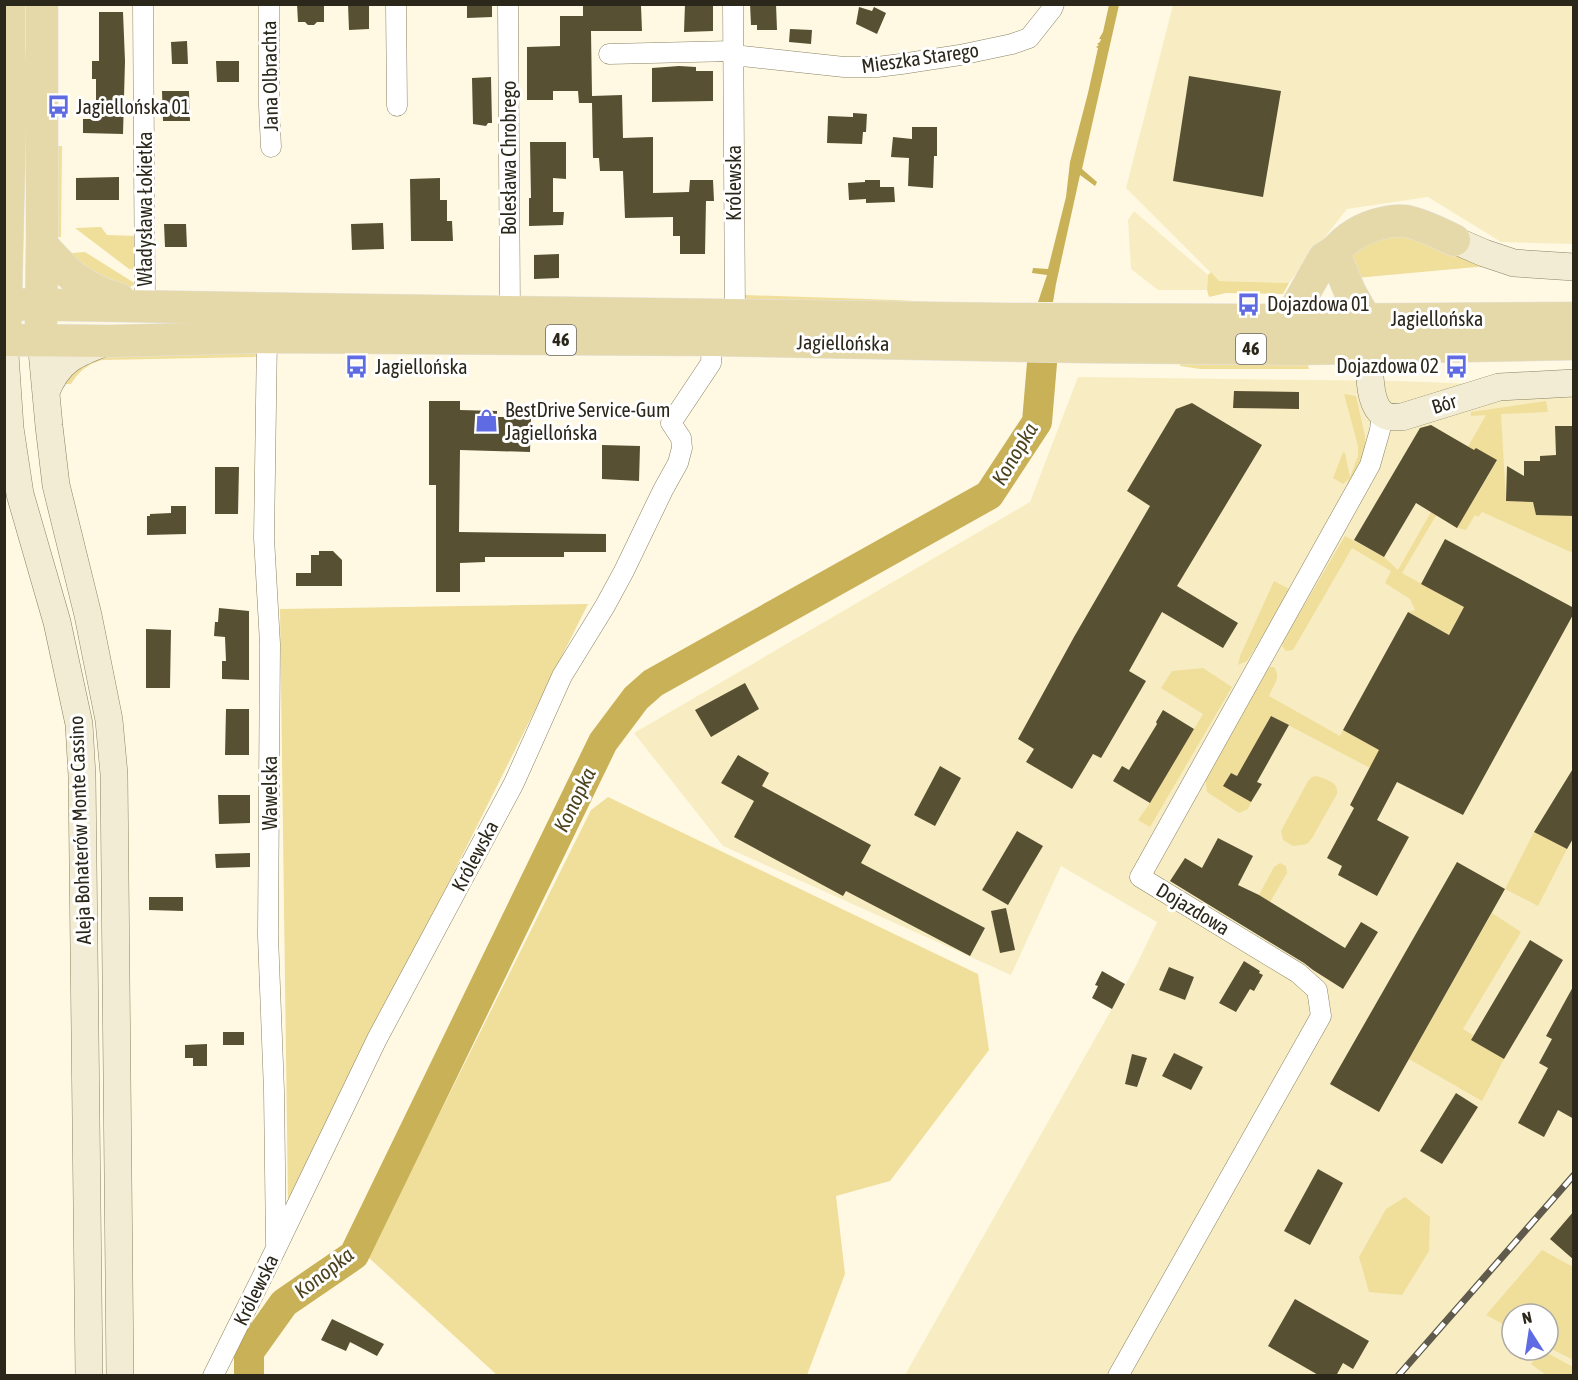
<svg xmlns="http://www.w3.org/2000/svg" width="1578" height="1380" font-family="'Asap Condensed',sans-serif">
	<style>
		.built { fill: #f8edc2; fill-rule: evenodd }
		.green { fill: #f0de9b }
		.water { fill: #c9b157 }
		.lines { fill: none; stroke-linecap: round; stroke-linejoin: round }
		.river { stroke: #c9b157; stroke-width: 30 }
		.building { fill: #585032 }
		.street-casing { stroke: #8a8262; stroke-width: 21 }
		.secondary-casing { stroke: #8a8262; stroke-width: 28 }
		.primary-casing { stroke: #e6e5e4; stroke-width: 33 }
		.street { stroke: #fff; stroke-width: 20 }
		.secondary { stroke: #f2ecd4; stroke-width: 27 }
		.primary { stroke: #e5d8a9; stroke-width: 32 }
		.rail-casing { stroke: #5f5a4b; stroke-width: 7 }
		.rail { stroke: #fff; stroke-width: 4.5; stroke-dasharray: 14; stroke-linecap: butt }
		.labels { text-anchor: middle; stroke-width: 6; stroke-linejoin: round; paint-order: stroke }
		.shield { fill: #fff; stroke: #6b685f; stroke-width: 1.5 }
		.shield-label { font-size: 18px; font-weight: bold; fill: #2b271a }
		.street-label { font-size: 20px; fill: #2b271a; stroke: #fff }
		.poi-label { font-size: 20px; fill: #2b271a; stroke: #fff; text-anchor: start }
		.water-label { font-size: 21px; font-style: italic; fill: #4d431d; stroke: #fff }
	</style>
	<rect width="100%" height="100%" fill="#fff9e4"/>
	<path class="built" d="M1173,5H1573V244L1501,242L1428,197L1347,209L1289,283L1219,281L1126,188Z
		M1134,211L1208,275L1207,290H1158L1131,269L1128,220Z
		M1078,377L1400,381L1573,388V1375H905L1136,966L1157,922L1061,866L1011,975L723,846L634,733L1030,502ZM1512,1314H1548V1350H1512Z"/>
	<path class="green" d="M57,146H62L61,237H53Z
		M101,227L107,235L139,236L138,270L129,269L75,228Z
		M1397,232L1487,266L1356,278L1349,260L1357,248Z
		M85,252L136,284L126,289L60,254Z
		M1211,272L1219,281L1289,283L1283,294L1226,293L1209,297L1207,290L1208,275Z
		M744,295L895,300L986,305H749Z
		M256,349L257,356L254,357L102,360C88,364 79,371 71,384H63L87,355Z
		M1180,364L1308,365L1309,369H1200L1180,366Z
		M1344,394L1356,396L1365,436V453L1350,487L1347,484L1349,479L1343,484L1333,478L1343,452L1345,453L1350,477L1358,456V446Z
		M1546,401L1548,412L1501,414L1506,501L1533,502L1536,515L1573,516V553L1482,512L1478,517L1475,515L1466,530L1457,528L1497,461L1476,448L1402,573L1464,607L1449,635L1408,612L1415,610L1410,599L1385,583L1391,571L1352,548L1293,650L1286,651L1282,646L1283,641L1345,536L1384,557L1398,570L1486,415L1471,416V412Z
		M1274,581L1291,590L1247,661L1238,665L1240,656Z
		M588,604L288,1204L280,609Z
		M1270,667H1274C1282,678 1273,685 1269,696L1340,736L1343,730L1380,750L1370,768L1271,716L1237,776L1231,773L1224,786L1251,802L1248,809L1239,813L1207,792L1205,775L1264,670Z
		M1203,668L1232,687L1150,827L1138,820L1150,803L1203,714L1161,688L1172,671Z
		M1317,776C1327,780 1339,782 1337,794L1312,838L1307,844L1293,846L1283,840L1281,831L1308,781L1312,777Z
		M608,797L978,974L989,1050L890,1181L836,1196L845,1274L807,1375H497L368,1257L591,810Z
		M1534,832L1567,849L1538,906L1505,889Z
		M1280,863L1286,866L1287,873L1270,902L1259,895L1274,867Z
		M1492,913L1521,932L1463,1029L1473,1035L1471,1040L1504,1059L1482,1101L1409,1059Z
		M1405,1197L1430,1217L1429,1251L1402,1295L1369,1292L1359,1257L1386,1209Z
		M1542,1250L1573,1267V1360L1548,1347V1314H1512V1329L1486,1315Z
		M1542,1350L1573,1367V1375H1546L1531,1364Z"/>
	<path class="water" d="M1109,5H1119L1082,169L1097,182L1095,186L1080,175L1056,284L1053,302H1038L1047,275L1032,273L1033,268L1048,269L1066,197L1070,162L1088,93L1098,48L1096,47L1099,45L1097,44L1100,42L1101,39H1099L1103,32Z"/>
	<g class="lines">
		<path class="river" d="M249,1376V1352L284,1303L354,1255L603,742L636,698L653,683L989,495L1037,422L1042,363"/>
	</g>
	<path class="building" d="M297,4H324V22H317L314,25H308L305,22H298Z
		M348,4H369V29L349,30Z
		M467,4H492V17L467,18Z
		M685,4H713V31L684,32Z
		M750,4H776L777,30H757V25H751Z
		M583,6H641L642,31H591L592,96L622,95L623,138L653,137V193L689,192L690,180H713L714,201H706L705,254H680V236H673V217L625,218L623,171H600L599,158H593L592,103H579L578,91H553V100H527V47L560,46V16H583Z
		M859,7L872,11L874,7L886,13L877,34L856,24Z
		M99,12H123L125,61L123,134L83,133V119H96V79H92V61H99Z
		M790,29L812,30L811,44L789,42Z
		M187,41L188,64H172L171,42Z
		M216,61H239V82H217Z
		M679,66L696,67V71H713V101L652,102V68Z
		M1189,76L1281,91L1263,197L1173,181Z
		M491,77L492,123H488L486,126L473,124L472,78Z
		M162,91H189L190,121H163Z
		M853,113L867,114L866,132H863L862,144L827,143L828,116L853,117Z
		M912,127H937V156H934L933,188L908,186L909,158L891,157L893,137L912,139Z
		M530,142H566V179L553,178V212H564L563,225L529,226V198H531Z
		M119,177V200H76V178Z
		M440,178V200H447V221H452L453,241H411L410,179Z
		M865,180H880V187H894L895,202L866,203V199L849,200L848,183L865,182Z
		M383,223L384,249L352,250L351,224Z
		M164,224H186L187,247H165Z
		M559,254V278L534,279V255Z
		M1234,391L1299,392V409L1233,408Z
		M429,401H460V410L497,411V417H531L530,452L460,450L459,532L606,534V552H564V557H485V562L460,563V592H436V485H429Z
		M1192,403L1262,445L1177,586L1238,623L1223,648L1162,612L1129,671L1146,681L1101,758L1093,754L1072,789L1026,762L1034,749L1018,739L1074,637L1150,506L1127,491L1176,409Z
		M1431,425L1474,450L1476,448L1497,460L1457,528L1416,503L1384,557L1354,540L1420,428Z
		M1555,426H1574V516L1536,515L1533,502L1506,501L1507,466L1524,476V461H1540V456L1556,455Z
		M602,445L640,446L639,481L602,479Z
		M215,467H239L238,514H215Z
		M171,506H186V534L147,535V516H150V514L171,513Z
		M1445,539L1574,608V613L1463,815L1397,782L1377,820L1409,837L1377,896L1338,875L1342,866L1327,858L1354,808L1350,805L1379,750L1343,730L1408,612L1449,635L1464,607L1421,584Z
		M319,551H333L342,560V586H296V573H311V555H319Z
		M219,608L249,611V680L222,679V661H226L225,637L214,636L215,622H218Z
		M146,629L171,630L170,688H146Z
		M745,683L759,709L711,737L695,710Z
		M226,709H249V755H225Z
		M1163,710L1194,729L1150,803L1113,781L1122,766L1129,770L1157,724L1156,722Z
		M1271,716L1289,725L1257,782L1262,784L1251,802L1223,786L1231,773L1237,776Z
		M738,755L769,773L762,786L871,845L861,863L985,928L970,956L846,891L843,896L734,837L754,801L721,783Z
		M940,766L961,778L935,826L914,815Z
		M1574,767V837L1567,849L1534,832Z
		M218,795H250V823L219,824Z
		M1017,831L1043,846L1008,905L982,890Z
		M1218,838L1253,856L1238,885L1259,895L1345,948L1361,922L1378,932L1343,989L1313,970L1304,963L1170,881L1185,858L1202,868Z
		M250,853V867L216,868L215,854Z
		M1457,862L1505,889L1379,1112L1330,1084Z
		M149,897H183V911L149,910Z
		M1006,908L1015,950L1000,953L991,911Z
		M1530,940L1563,960L1504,1059L1471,1040Z
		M1244,961L1260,971L1259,973L1263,975L1254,991L1250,989L1236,1012L1219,1003Z
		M1169,967L1194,977L1185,1000L1159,990Z
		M1102,971L1125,984L1112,1009L1092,998L1098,986L1095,985Z
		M1574,985V1119L1558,1110L1544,1137L1518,1123L1548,1068L1539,1063L1552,1039L1546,1036Z
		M223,1032H244V1045H223Z
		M207,1044V1066H193V1058H185V1045Z
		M1174,1053L1203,1067L1191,1090L1162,1076Z
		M1132,1054L1147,1058L1137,1087L1125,1084Z
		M1456,1093L1478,1107L1442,1164L1420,1151Z
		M1318,1169L1343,1183L1310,1245L1284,1231Z
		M1574,1211V1260L1550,1239Z
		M1295,1299L1369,1341L1353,1369L1343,1363L1336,1376H1320L1268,1346Z
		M332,1319L384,1344L377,1356L350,1342L346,1351L321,1340Z"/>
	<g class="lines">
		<defs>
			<path id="street" d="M143,4L145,306
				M269,4V106L271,147
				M396,4L397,106
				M508,4L510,311
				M733,4L735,315
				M609,54L733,51
				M733,55L844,67H877L901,64L960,55L1012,44L1029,38L1052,9L1054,4
				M267,337L264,538L270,644L268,936L274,1091L276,1244
				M213,1376L268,1265L377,1039L514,783L562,676L605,606L624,571L663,490L678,463L682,448L681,438L671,423L711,363L712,340
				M1118,1376L1321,1016L1317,990L1298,973L1140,877L1370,465L1380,430L1382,414"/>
			<path id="secondary" d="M1454,240L1484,253L1514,263L1574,267
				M4,340L10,428L20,494L57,622L79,724L82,776L89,1376
				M41,340L49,426L56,485L88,615L109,720L114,774L120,1376
				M1369,348C1370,365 1367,403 1383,414C1388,418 1396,417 1402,417L1499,387L1574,383
				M46,392C59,359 77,353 107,342"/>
			<path id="primary" d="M9,4V45L11,82L5,340L112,341L267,337L712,340L1083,347L1299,349L1574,344
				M42,245C67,273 82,289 119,299
				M1334,253L1350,292L1366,320
				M6,304L302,309L1010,319L1289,320L1574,318
				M1289,320L1324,258C1337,252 1339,245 1349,238C1364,227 1387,219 1406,221C1422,224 1439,233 1454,240
				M41,325L42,245V4"/>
		</defs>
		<use href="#street" class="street-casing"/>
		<use href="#secondary" class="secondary-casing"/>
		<use href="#primary" class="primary-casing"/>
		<use href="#street" class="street"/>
		<use href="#secondary" class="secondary"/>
		<use href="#primary" class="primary"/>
		<defs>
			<path id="rail" d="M1398,1376L1574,1175"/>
		</defs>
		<use href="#rail" class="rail-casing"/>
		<use href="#rail" class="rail"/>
	</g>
	<defs>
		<symbol id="bus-bare" viewBox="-9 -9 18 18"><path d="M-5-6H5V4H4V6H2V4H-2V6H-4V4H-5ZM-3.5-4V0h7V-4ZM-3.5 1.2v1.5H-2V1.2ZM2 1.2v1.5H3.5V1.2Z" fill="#5e6be2" stroke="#fff" stroke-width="2.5" paint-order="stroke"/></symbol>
		<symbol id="shop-bare" viewBox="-9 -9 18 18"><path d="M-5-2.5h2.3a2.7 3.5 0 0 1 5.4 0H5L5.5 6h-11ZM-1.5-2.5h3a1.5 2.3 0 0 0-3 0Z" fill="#5e6be2" stroke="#fff" stroke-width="2.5" paint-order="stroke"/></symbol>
	</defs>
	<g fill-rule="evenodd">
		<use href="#bus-bare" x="42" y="90" width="33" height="33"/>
		<use href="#bus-bare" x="1232" y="288" width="33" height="33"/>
		<use href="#bus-bare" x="1440" y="350" width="33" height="33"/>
		<use href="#bus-bare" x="340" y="350" width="33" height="33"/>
		<use href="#shop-bare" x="470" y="404" width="33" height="33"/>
	</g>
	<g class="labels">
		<g class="shield">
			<rect x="546" y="325" width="30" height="30" rx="4.5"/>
			<rect x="1236" y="334" width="30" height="30" rx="4.5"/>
		</g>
		<g class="shield-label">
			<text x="561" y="346">46</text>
			<text x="1251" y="355">46</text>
		</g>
		<g class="street-label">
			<text transform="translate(920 58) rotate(-8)" y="7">Mieszka Starego</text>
			<text transform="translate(270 76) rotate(-91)" y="7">Jana Olbrachta</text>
			<text transform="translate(509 158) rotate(-90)" y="7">Bolesława Chrobrego</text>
			<text transform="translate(734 183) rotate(-90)" y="7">Królewska</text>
			<text transform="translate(145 209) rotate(-90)" y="7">Władysława Łokietka</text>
			<text x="1437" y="326">Jagiellońska</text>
			<text transform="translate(843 343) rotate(1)" y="7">Jagiellońska</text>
			<text transform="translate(1444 404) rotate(-17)" y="7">Bór</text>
			<text transform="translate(270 793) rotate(-90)" y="7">Wawelska</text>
			<text transform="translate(80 830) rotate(-92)" y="7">Aleja Bohaterów Monte Cassino</text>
			<text transform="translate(475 856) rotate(-62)" y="7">Królewska</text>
			<text transform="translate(1193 909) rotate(31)" y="7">Dojazdowa</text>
			<text transform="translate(256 1290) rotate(-64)" y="7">Królewska</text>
		</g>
		<g class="poi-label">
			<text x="76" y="114">Jagiellońska 01</text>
			<text x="1267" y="311">Dojazdowa 01</text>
			<text x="1439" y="373" text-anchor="end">Dojazdowa 02</text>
			<text x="375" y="374">Jagiellońska</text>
			<text x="505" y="417">BestDrive Service-Gum<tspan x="505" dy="23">Jagiellońska</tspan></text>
		</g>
		<g class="water-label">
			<text transform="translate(1015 454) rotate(-59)" y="7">Konopka</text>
			<text transform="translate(575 800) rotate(-64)" y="7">Konopka</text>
			<text transform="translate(324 1273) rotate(-38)" y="7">Konopka</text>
		</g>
	</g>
	<rect width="1578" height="1380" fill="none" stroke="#2b271a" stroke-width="12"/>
	<g transform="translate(1530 1332) rotate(348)"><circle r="28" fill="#ffffff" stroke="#aaa9a3" stroke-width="1.5"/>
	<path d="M0-4.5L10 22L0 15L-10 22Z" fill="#5e6be2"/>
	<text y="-9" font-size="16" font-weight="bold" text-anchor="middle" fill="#2b271a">N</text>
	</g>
</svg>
